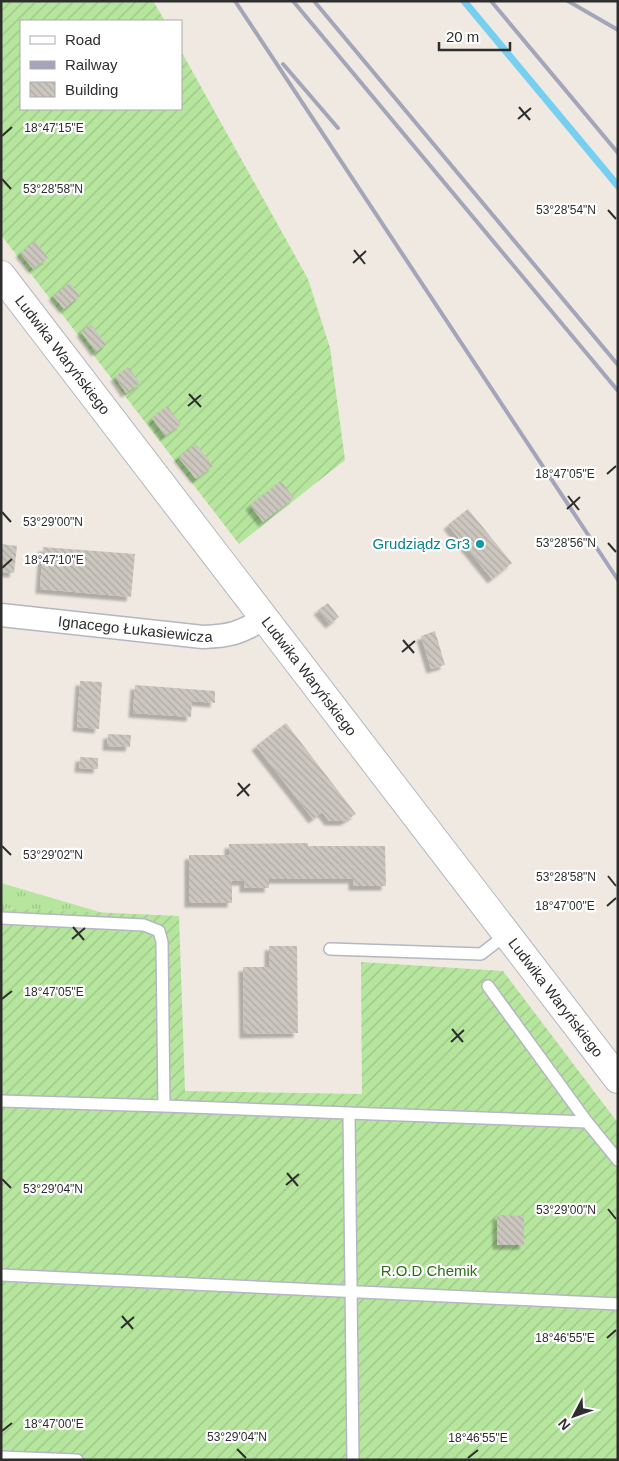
<svg xmlns="http://www.w3.org/2000/svg" width="619" height="1461" font-family="Arial,sans-serif">
	<style>
		.grass { fill: url(#grass-tufts) }
		.garden { fill: url(#garden-furrows) }
		.lines { fill: none; stroke-linecap: round; stroke-linejoin: round }
		.stream { stroke: #75cff0; stroke-width: 7 }
		.building { fill: url(#building-back-hatch); filter: url(#shadow) }
		.service-casing { stroke: #b4b7c1; stroke-width: 14 }
		.minor-casing { stroke: #b4b7c1; stroke-width: 25 }
		.tertiary-casing { stroke: #b4b7c1; stroke-width: 30 }
		.service { stroke: #fff; stroke-width: 11 }
		.minor { stroke: #fff; stroke-width: 22 }
		.tertiary { stroke: #fff; stroke-width: 28 }
		.rail { stroke: #a3a6b8; stroke-width: 4 }
		.ticks { fill: none; stroke: #2e2e2e; stroke-width: 2 }
		.culture-dot { fill: #0f9aa8; stroke: #fff; stroke-width: 2 }
		.labels { text-anchor: middle; stroke-width: 4.5; stroke-linejoin: round; paint-order: stroke }
		.street-label { font-size: 15px; fill: #2e2e2e; stroke: #fff }
		.culture-label { font-size: 15px; fill: #0d838f; stroke: #fff; text-anchor: end }
		.park-label { font-size: 15px; fill: #2c6e1b; stroke: #fff }
		.ticks-label { font-size: 12px; text-anchor: middle; fill: #2e2e2e; stroke: #fff; stroke-width: 4.5; stroke-linejoin: round; paint-order: stroke }
	</style>
	<defs>
		<pattern id="grass-tufts" width="24" height="20" patternUnits="userSpaceOnUse" patternTransform="scale(1.25)"><rect width="24" height="20" fill="#b6e59e"/><path d="M3 7l-1-3M5 7V3M7 7l1-3M15 17l-1-3M17 17v-4M19 17l1-3" fill="none" stroke="#9dc588"/></pattern>
		<pattern id="garden-furrows" width="10" height="10" patternUnits="userSpaceOnUse" patternTransform="scale(1.25)"><rect width="10" height="10" fill="#b6e59e"/><path d="M-1 1l2-2M0 10L10 0M9 11l2-2" fill="none" stroke="#9dc588"/></pattern>
		<pattern id="building-back-hatch" width="6" height="6" patternUnits="userSpaceOnUse" patternTransform="scale(1.25)"><rect width="6" height="6" fill="#cbc7bf"/><path d="M-1 5l2 2M0 0l6 6M5-1l2 2" fill="none" stroke="#afaba4"/></pattern>
		<filter id="shadow"><feDropShadow dx="-4.5" dy="4.5" stdDeviation="1" flood-color="#0004"/></filter>
	</defs>
	<rect width="100%" height="100%" fill="#efe9e1"/>
	<path class="grass" d="M1,883L103,913L1,908Z"/>
	<path class="garden" d="M1,1H153L165,21H21V109H181V51L308,279L330,348L345,460L239,544L1,235Z
		M1,908L179,916L185,1091L362,1094L361,962L503,971L618,1123V1460H1Z"/>
	<g class="lines">
		<path class="stream" d="M464,1L618,186"/>
	</g>
	<path class="building" d="M35,241L48,258L33,269L20,253Z
		M70,283L80,296L64,309L53,296Z
		M91,324L106,344L96,352L81,332Z
		M128,367L140,383L126,393L115,377Z
		M167,406L181,424L165,436L152,418Z
		M196,444L213,466L196,479L178,457Z
		M281,481L294,498L263,522L250,505Z
		M468,509L512,563L492,579L448,525Z
		M1,544L17,546L14,573L1,572Z
		M43,547L135,554L131,597L40,589Z
		M328,603L339,617L330,624L318,610Z
		M435,631L445,665L431,669L421,636Z
		M80,681L102,682L99,729L77,727Z
		M135,685L215,691V703L192,701L191,717L133,713Z
		M286,723L356,814L345,821H329L322,812L313,819L256,746Z
		M108,734L131,735L130,747L107,746Z
		M80,757L98,758V769L79,768Z
		M308,843V846H385L386,886H353V879H269V888H244V881H232V903H189V855H229V844Z
		M269,946H297L298,1033L244,1034L243,967H269Z
		M497,1215L524,1216V1245H497Z"/>
	<g class="lines">
		<defs>
			<path id="service" d="M1,918L144,925L159,931L162,942L164,1106L587,1122L488,986
				M330,949L481,954L507,934
				M1,1101L164,1106
				M349,1113L353,1460
				M587,1122L618,1160
				M1,1275L618,1304
				M1,1457L77,1460"/>
			<g id="minor">
				<path id="s1" d="M1,615L203,637C230,636 241,633 265,618"/>
			</g>
			<g id="tertiary">
				<path id="s2" d="M1,275L618,1079"/>
			</g>
		</defs>
		<use href="#service" class="service-casing"/>
		<use href="#minor" class="minor-casing"/>
		<use href="#tertiary" class="tertiary-casing"/>
		<use href="#service" class="service"/>
		<use href="#minor" class="minor"/>
		<use href="#tertiary" class="tertiary"/>
		<path class="rail" d="M235,1L618,580
			M293,1L618,391
			M314,1L618,365
			M491,1L618,153
			M568,1L618,30
			M283,64L338,128"/>
	</g>
	<path class="ticks" d="M519,107L530,120M518,119L531,108M2,136L12,127M2,179L11,189M608,210L616,219M354,250L365,264M353,263L366,251M189,394L201,407M188,406L201,395M607,474L616,466M568,496L579,510M567,509L580,497M2,512L11,522M608,543L616,552M2,568L12,559M403,640L414,653M402,652L415,641M238,783L249,796M237,796L250,784M2,846L11,855M608,876L616,886M607,906L616,898M73,927L84,940M72,939L85,928M2,999L12,991M452,1029L463,1042M451,1042L464,1030M287,1173L298,1186M2,1179L11,1188M286,1185L299,1174M608,1209L616,1219M122,1316L133,1329M121,1328L134,1317M607,1338L616,1330M2,1431L12,1423M237,1449L246,1458M468,1458L478,1450"/>
	<circle class="culture-dot" cx="480" cy="544" r="5"/>
	<g class="labels">
		<g class="street-label">
			<text dy="5" stroke="none"><textPath href="#s2" startOffset="101">Ludwika Waryńskiego</textPath></text>
			<text dy="5" stroke="none"><textPath href="#s1" startOffset="135">Ignacego Łukasiewicza</textPath></text>
			<text dy="5" stroke="none"><textPath href="#s2" startOffset="506">Ludwika Waryńskiego</textPath></text>
			<text dy="5" stroke="none"><textPath href="#s2" startOffset="911">Ludwika Waryńskiego</textPath></text>
		</g>
		<g class="culture-label">
			<text x="470" y="549">Grudziądz Gr3</text>
		</g>
		<g class="park-label">
			<text x="429" y="1276">R.O.D Chemik</text>
		</g>
	</g>
	<g class="ticks-label">
		<text x="54" y="132">18°47'15"E</text>
		<text x="53" y="193">53°28'58"N</text>
		<text x="566" y="214">53°28'54"N</text>
		<text x="565" y="478">18°47'05"E</text>
		<text x="53" y="526">53°29'00"N</text>
		<text x="566" y="547">53°28'56"N</text>
		<text x="54" y="564">18°47'10"E</text>
		<text x="53" y="859">53°29'02"N</text>
		<text x="566" y="881">53°28'58"N</text>
		<text x="565" y="910">18°47'00"E</text>
		<text x="54" y="996">18°47'05"E</text>
		<text x="53" y="1193">53°29'04"N</text>
		<text x="566" y="1214">53°29'00"N</text>
		<text x="565" y="1342">18°46'55"E</text>
		<text x="54" y="1428">18°47'00"E</text>
		<text x="237" y="1441">53°29'04"N</text>
		<text x="478" y="1442">18°46'55"E</text>
	</g>
	<rect width="619" height="1461" fill="none" stroke="#2e2e2e" stroke-width="5"/>
	<rect x="20" y="20" width="162" height="90" fill="#ffffff" stroke="#ababab"/>
	<rect x="30" y="36" width="25" height="8" fill="#ffffff" stroke="#ababab"/>
	<text x="65" y="45" font-size="15" fill="#2e2e2e">Road</text>
	<rect x="30" y="61" width="25" height="8" fill="#a3a6b8" stroke="#ababab"/>
	<text x="65" y="70" font-size="15" fill="#2e2e2e">Railway</text>
	<rect x="30" y="82" width="25" height="15" fill="url(#building-back-hatch)" stroke="#ababab"/>
	<text x="65" y="95" font-size="15" fill="#2e2e2e">Building</text>
	<g transform="translate(574 1416) rotate(229)" stroke="#ffffff" stroke-width="4" paint-order="stroke">
	<path d="M0-4L9 19L0 12L-9 19Z" fill="#2e2e2e"/>
	<text y="-8" font-size="14" font-weight="bold" text-anchor="middle" fill="#2e2e2e">N</text>
	</g>
	<path d="M439 42v8h71v-8" fill="none" stroke="#2e2e2e" stroke-width="2.5"/>
	<text x="446" y="42" font-size="15" fill="#2e2e2e" stroke="#ffffff" stroke-width="4" paint-order="stroke">20 m</text>
</svg>
